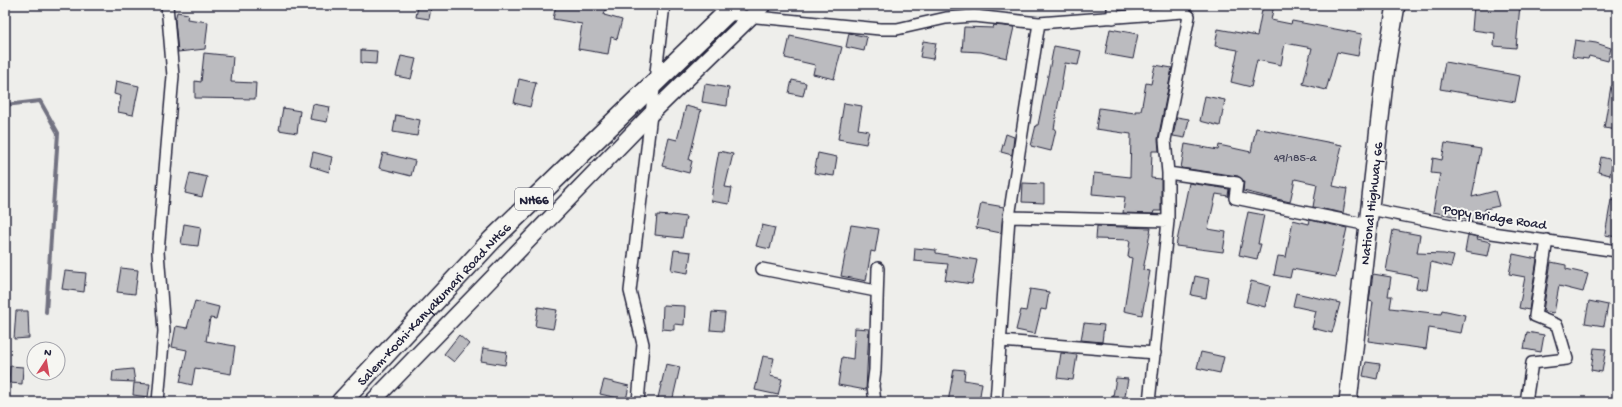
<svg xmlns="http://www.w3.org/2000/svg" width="1622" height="407" font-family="'Gochi Hand',sans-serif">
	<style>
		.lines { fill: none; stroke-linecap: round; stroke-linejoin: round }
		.stream { stroke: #727281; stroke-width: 4 }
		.building { fill: #bbbbbf; stroke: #22223b }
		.street-casing { stroke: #22223b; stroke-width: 14 }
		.secondary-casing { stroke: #22223b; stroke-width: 18 }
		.primary-casing { stroke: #22223b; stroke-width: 20 }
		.highway-casing { stroke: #22223b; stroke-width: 22 }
		.street { stroke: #f6f6f2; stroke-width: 11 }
		.secondary { stroke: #f6f6f2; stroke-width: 15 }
		.primary { stroke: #f6f6f2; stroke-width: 17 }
		.highway { stroke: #f6f6f2; stroke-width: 19 }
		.labels { text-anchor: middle; stroke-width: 4; stroke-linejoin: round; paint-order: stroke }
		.number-label { font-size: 12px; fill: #48485c }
		.shield { fill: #f6f6f2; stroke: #626272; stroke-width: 1 }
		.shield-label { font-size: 13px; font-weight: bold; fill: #22223b }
		.street-label { font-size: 14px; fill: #22223b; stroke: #f6f6f2 }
	</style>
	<rect width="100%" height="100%" fill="#eeeeeb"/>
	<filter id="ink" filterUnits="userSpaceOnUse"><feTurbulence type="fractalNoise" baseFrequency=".025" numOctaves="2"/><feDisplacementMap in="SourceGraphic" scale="8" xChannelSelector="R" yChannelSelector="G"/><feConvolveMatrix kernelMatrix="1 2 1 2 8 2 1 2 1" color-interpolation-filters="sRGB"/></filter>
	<g filter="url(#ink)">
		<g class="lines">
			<path class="stream" d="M5,105L40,101L58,133L46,312"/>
		</g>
		<path class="building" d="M556,5H607L604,15L622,20L617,39L611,37L608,54L578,49L582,24L553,19Z
			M1263,5H1274L1271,20L1291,24L1292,21L1362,34L1358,56L1337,52L1326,90L1303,84L1312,48L1285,43L1281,65L1257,60L1251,87L1231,82L1238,50L1215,46L1218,29L1257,36Z
			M1474,5H1520L1516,48L1494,46L1495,33L1472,30Z
			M418,6L431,8L429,19L416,17Z
			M177,12L188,14L187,19L208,22L205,49L178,52L175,20Z
			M994,25L1014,27L1007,58L981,52L962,51L964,27L993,28Z
			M1110,29L1138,34L1133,59L1105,54Z
			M849,33L867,37L864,51L846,47Z
			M790,36L842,47L834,79L813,74L815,65L785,58Z
			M1575,40L1596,43L1611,48L1608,61L1589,56L1588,59L1572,57Z
			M923,41L936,43L933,59L920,57Z
			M1054,46L1081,51L1078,65L1065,63L1054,129H1056L1051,151L1031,146L1036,125H1038Z
			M361,50L377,51L376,64L361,63Z
			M204,53L233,56L231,82L256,83L255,99L195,98V81L201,82Z
			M401,56L416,59L411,79L396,76Z
			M1445,62L1520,76L1515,102L1440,89Z
			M1155,65L1172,68L1158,139L1159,151H1152L1151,178L1161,179V211H1154L1153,214L1123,213L1125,197L1092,194L1094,173L1130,177L1131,134L1096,129L1099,108L1135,113V111H1141L1146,83L1151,84Z
			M519,79L536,83L530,107L514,103Z
			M792,80L806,83L803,96L789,93Z
			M116,81L139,86L133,115L118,112L121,96L114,94Z
			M705,84L729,88L727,106L702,102Z
			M1611,86L1617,87V130L1604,128Z
			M1205,96L1225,100L1220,126L1200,121Z
			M844,103L862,106L858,129L869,131L866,144L838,139Z
			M313,104L330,107L327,122L310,119Z
			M686,106L701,110L689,160L692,161L689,173L662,166L669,138L677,140Z
			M283,108L300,111L297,133L279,130Z
			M396,115L420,120L417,136L393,132Z
			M1177,117L1189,119L1185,138L1173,136Z
			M1256,128L1342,145L1333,186L1347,189L1343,213L1313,207L1317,184L1295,179L1290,202L1243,191L1244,181L1238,176L1181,168L1185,144L1218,150L1219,145L1251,152Z
			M1006,134L1014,137L1012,155L1001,152Z
			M1445,143L1481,149L1472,197L1495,191L1499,206L1485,209L1481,224L1468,221V219L1433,212L1440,174L1431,173L1433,158L1442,160Z
			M719,151L733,154L725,187L732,188L729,204L711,201L715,172Z
			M313,152L332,157L329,172L310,166Z
			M383,153L415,161L411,176L379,168Z
			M818,153L837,157L834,176L814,173Z
			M1601,157L1613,160L1610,175L1598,172Z
			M190,173L207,177L202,197L185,193Z
			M1023,183L1044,184V203L1022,202Z
			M1189,183L1229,189L1228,196L1216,194L1208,229L1226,232L1223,252L1176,246Z
			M1611,200L1617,201V237L1605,235Z
			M981,203L1004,207L1001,233L976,228Z
			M1248,212L1264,215L1258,244H1261L1257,259L1239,255Z
			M657,215L671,216L672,215L686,217L682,238L655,235Z
			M1293,220L1309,224L1310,220L1347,228L1336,277L1292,269L1290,278L1274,275L1278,256L1286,257Z
			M184,224L201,227L198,246L181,244Z
			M762,225L775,228L770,249L756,246Z
			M851,225L879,229L875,252L871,251L866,281L841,276Z
			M1097,226L1151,228L1143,270L1150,271L1142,315L1124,311L1132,258L1128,257L1130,240L1096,239Z
			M1393,230L1420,235L1417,253L1444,254L1454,256L1451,267L1431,262L1427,290L1416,288L1418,277L1386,271Z
			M1468,235L1478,237L1477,239L1491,242L1488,256L1465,252Z
			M915,248L936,250V253L977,260L972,284L945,280L948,264L914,261Z
			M674,250L691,252L688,273L671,270Z
			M1513,254L1537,259L1529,310L1519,308L1525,277L1509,274Z
			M1551,262L1566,265V269L1588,274L1583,292L1559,286L1554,313L1543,311Z
			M121,268L138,270L135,294L117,292Z
			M65,271L86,273L84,292L62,289Z
			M1373,274L1391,277L1388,296H1392L1390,308L1441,314L1442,310L1465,315L1461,333L1429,328L1426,349L1368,341L1373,302L1369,301Z
			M1195,276L1209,279L1206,298L1191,295Z
			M1251,281L1270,286L1265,307L1246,302Z
			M1030,289L1049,292L1046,310L1041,309L1035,334L1016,330L1021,310L1026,311Z
			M1296,293L1340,303L1332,333L1312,328L1316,311L1293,306Z
			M195,301L219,307L216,319L210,318L206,341L235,346L231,374L195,368L192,385L180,382L187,350L172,347L176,326L187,328Z
			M1589,301L1608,305L1604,326L1585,323Z
			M663,305L685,306L684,325L674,324V330L662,329Z
			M538,307L557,310L553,329L535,326Z
			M16,311H28L29,338L14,339Z
			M712,312L725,313L723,331L710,330Z
			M1084,323L1104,325L1102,342L1081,340Z
			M855,328L869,329L866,390L838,385L842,357L853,359Z
			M1527,332L1544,335L1541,352L1524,349Z
			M459,335L469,344L454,362L444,354Z
			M483,348L507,352L505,365L481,361Z
			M1594,348L1606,349L1602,372L1591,370Z
			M1201,352L1224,357L1220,373L1197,368Z
			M1061,353L1077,355L1073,380L1057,378Z
			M763,356L774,358L770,376L782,379L778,395L755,390Z
			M1366,362L1380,364L1377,379L1363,376Z
			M666,364L680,367L672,402H657Z
			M10,366L23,367L22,384L9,383Z
			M133,369L135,382L112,381L113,371Z
			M954,369L965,370L964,380L982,383L979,402H948Z
			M1116,378L1128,379L1124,402H1112Z
			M604,380L629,386L626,400L600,394Z
			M134,383L150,384L148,397L133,395Z"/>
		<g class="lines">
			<defs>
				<path id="street" d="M1113,5V18
					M726,14L880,29H897L946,18L974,16L1039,23L1009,217L996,402
					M1039,23L1183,12L1189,16L1165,140L1168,173V221L1149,402
					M1168,173L1237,183L1235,198L1368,225
					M1370,209L1492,233L1617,251
					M1009,217L1168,221
					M762,269L876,291
					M1000,341L1155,353
					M158,402L164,331L158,252L173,76L167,5
					M638,402L643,344L630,291L664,5
					M875,402L873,386L875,370L878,268
					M1526,402L1532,363L1567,359L1557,325L1535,316L1547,240"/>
				<path id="secondary" d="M372,402L651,114L763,5"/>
				<g id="primary">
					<path id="s1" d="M1348,402L1386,65L1396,5"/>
				</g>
				<g id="highway">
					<path id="s2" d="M341,402L492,240L735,5"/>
				</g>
			</defs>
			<use href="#street" class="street-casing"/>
			<use href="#secondary" class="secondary-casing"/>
			<use href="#primary" class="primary-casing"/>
			<use href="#highway" class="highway-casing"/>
			<use href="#street" class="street"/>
			<use href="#secondary" class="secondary"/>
			<use href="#primary" class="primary"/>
			<use href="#highway" class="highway"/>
		</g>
	</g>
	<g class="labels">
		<g class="number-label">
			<text x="1295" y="161">49/185-a</text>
		</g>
		<rect class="shield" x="515" y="188" width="38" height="22" rx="3"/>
		<g class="shield-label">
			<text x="534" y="204">NH66</text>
		</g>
		<g class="street-label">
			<text dy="5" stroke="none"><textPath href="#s1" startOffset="200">National Highway 66</textPath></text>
			<text transform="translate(1495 216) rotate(9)" y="5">Popy Bridge Road</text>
			<text dy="5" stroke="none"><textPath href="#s2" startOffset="135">Salem-Kochi-Kanyakumari Road NH66</textPath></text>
		</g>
	</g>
	<rect width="1622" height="407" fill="none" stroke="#f6f6f2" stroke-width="20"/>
	<rect x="10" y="10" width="1602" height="387" fill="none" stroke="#22223b" stroke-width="1.5" filter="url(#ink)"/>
	<g transform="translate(46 361) rotate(12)"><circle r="19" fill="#f6f6f2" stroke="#a1a1a9"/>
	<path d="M0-3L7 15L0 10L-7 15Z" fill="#d1495b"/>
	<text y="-6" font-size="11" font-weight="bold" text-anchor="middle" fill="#22223b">N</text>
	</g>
</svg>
